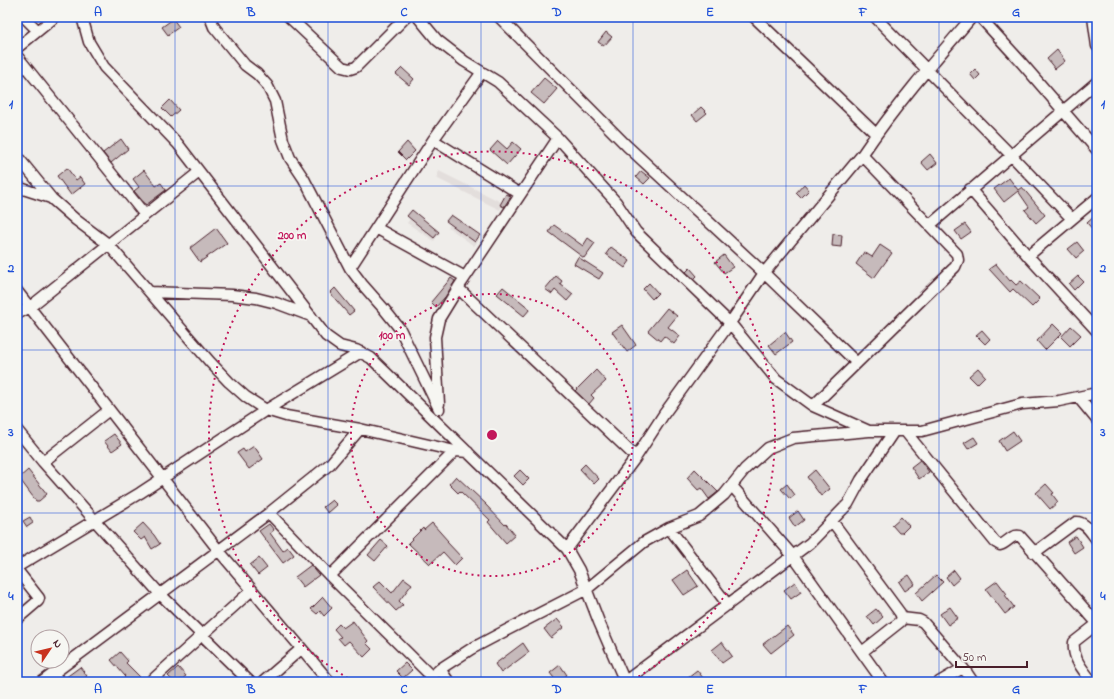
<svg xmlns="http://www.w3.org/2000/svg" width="1114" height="699" font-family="'Indie Flower',sans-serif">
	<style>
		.built { fill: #e3dedc }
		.building { fill: #c6babb; stroke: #4a1f2b }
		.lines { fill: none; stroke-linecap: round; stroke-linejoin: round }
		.street-casing { stroke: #4a1f2b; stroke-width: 13 }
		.street { stroke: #f6f6f2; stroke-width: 10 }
		.grid { fill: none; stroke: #1d4ed8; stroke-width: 1; stroke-opacity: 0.55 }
		.ring { fill: none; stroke: #c2185b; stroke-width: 2; stroke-dasharray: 2 4 }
		.centre { fill: #c2185b; stroke: #f6f6f2; stroke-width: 2 }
		.ring-label { font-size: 12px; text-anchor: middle; font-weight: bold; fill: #c2185b; stroke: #f6f6f2; stroke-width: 3.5; stroke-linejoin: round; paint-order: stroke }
		.neatline { fill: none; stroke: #1d4ed8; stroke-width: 1.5 }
		.grid-label { font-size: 13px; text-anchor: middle; font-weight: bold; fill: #1d4ed8 }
	</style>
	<rect width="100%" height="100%" fill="#efedea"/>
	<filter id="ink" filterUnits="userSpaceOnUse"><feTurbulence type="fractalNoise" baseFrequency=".025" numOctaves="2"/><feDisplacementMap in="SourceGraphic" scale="8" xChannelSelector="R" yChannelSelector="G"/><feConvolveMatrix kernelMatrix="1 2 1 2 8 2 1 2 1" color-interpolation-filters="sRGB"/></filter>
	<g filter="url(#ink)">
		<path class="built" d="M439,171L503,203L500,210L436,178Z
			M412,216L438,235L434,241L407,223Z
			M452,221L479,240L474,246L448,227Z"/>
		<path class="building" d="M173,19L179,27L168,35L162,27Z
			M606,32L612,37L604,46L598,42Z
			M1057,50L1065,61L1055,69L1047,59Z
			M402,68L414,79L409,85L396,74Z
			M975,69L980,75L975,80L970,74Z
			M544,78L557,89L544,104L531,93Z
			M170,100L179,110L171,117L162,108Z
			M701,107L707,113L697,121L692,115Z
			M121,139L128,149L111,163L103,153Z
			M498,141L507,149L513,142L521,149L507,165L490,150Z
			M407,142L415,151L406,160L398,152Z
			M930,154L937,163L928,170L921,162Z
			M67,168L76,180L80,177L85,184L71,195L57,176Z
			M144,170L156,186L161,183L166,190L146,205L134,191L139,187L133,179Z
			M641,171L650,178L644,184L636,177Z
			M1009,178L1018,190L1022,187L1045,215L1036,223L1025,210L1029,207L1018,191L1004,202L994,189Z
			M804,184L809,190L801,198L796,193Z
			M506,194L511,196L504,207L500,205Z
			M412,210L439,232L434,238L407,216Z
			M1097,214V234L1087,223Z
			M451,215L480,235L475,242L446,221Z
			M965,224L971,232L961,239L955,231Z
			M554,225L583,246L588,238L595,243L584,258L549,232Z
			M216,228L227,243L200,262L190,248Z
			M833,234L842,235L841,247L832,246Z
			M1077,242L1084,251L1076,258L1068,249Z
			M880,245L892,253L874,278L856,264L864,252L872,257Z
			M611,247L630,261L625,268L606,254Z
			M724,255L733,267L724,273L715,262Z
			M578,257L603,273L599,279L574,264Z
			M996,264L1010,281L1011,280L1016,285L1021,281L1040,299L1032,307L1013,289L1010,292L989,269Z
			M690,268L697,276L694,279L686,272Z
			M556,276L562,281L560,284L573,294L567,301L555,290L552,294L545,289Z
			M1078,276L1083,281L1074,290L1069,284Z
			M451,278L455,281L446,296L436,307L431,302Z
			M649,283L658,293L652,299L643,289Z
			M503,287L530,309L524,316L497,294Z
			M335,288L354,311L349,315L330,293Z
			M667,308L677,316L668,327L680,336L674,344L664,336L660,341L648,331Z
			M1053,324L1062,333L1045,350L1037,341Z
			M622,325L636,345L627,352L612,332Z
			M1071,326L1081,335L1070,346L1061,337Z
			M982,330L990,339L985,344L976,335Z
			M785,332L792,342L776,354L769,345Z
			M978,368L985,376L977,384L969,376Z
			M596,370L606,381L591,395L594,398L589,404L575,391Z
			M1013,431L1020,441L1005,451L999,441Z
			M114,434L122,444L112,451L104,441Z
			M974,437L978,443L968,449L964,443Z
			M254,446L263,459L249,469L237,453L243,449L245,452Z
			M920,460L929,472L919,479L911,467Z
			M585,464L599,479L594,484L580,469Z
			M695,469L718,492L709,499L701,488L698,490L687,478Z
			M28,470L47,494L39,501H36L19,478Z
			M520,470L529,479L523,485L514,476Z
			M815,470L830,489L821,496L807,477Z
			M456,476L486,504H485L505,525L506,524L515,535L506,543L488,522L490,520L460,491L458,493L449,484Z
			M787,484L795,495L790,499L781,489Z
			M1046,484L1054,493L1052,494L1058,502L1050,509L1036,493Z
			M332,500L337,505L328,513L323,507Z
			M798,511L804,520L795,527L789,518Z
			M30,517L33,523L27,527L23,521Z
			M901,517L909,526L902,533H899L892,525Z
			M143,523L154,535L160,544L152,549L145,537L141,540L133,532Z
			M432,523L448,541L447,542L462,558L455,565L443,552L430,564L408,543L423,528L424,530Z
			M269,524L274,530L270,533L283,551L288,547L294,555L283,563L259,531Z
			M1076,536L1083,547L1074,553L1067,542Z
			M381,540L388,546L375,561L368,555Z
			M259,558L267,568L258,575L250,565Z
			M311,565L319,575L303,587L295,577Z
			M687,570L698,586L684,595L673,580Z
			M954,570L960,578L952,585L946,577Z
			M909,575L915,584L905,591L899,582Z
			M936,575L943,582L922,601L916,593Z
			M404,578L412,584L399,601L403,605L396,611L373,587L380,581L392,593Z
			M997,581L1007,594L1005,595L1014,607L1005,614L986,589Z
			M795,582L801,592L791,599L784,590Z
			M323,597L332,608L324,616L320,611L317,614L311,609Z
			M950,607L958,618L948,625L940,614Z
			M876,609L883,617L874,625L867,616Z
			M557,619L564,627L551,638L544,629Z
			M353,621L368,641L366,643L372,649L364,657L349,641L344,645L338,638L341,637L334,629L339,624L343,628Z
			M787,626L794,635L771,653L763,644Z
			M722,642L732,656L722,663L712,650Z
			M523,643L529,652L501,673L495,664Z
			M120,652L128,661L126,663L140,677L135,682H129L124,677L125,676L111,660Z
			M405,663L412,670L403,678L396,671Z
			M560,665L567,675L557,682L550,673Z
			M80,667L87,676L80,682H66L65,678Z
			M178,667L186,676L178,682H174L168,676Z
			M697,670L706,682H692L688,677Z"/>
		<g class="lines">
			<defs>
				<path id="street" d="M24,17L38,31
					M82,17L89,42L104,67L178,144L326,336L340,346L356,350L371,358L567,549L579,570L599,622L625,682
					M210,17L214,27L245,65L257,74L267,85L275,101L283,140L290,158L304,179L350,268L362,284L384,309L400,329L439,409
					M289,17L342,67L350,69L356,67L406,17
					M418,17L437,40L464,61L498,82L558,138L616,202L636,232L730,323L776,379L813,406L869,431H922L1022,404L1059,401L1097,393
					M499,17L627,146L764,273L857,363
					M754,17L876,134
					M875,17L1011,155L1072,219
					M980,17L1021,62L1097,150
					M1093,17L1097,46
					M17,48L55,17
					M17,56L145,215
					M482,72L433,140L520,194
					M17,156L52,199L76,220L108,244L210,362L229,382L246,397L266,410L286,416L360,429L455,451L468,452
					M17,187L51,198
					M970,189L1028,256L1097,331
					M930,225L1097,82
					M376,228L465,277
					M1028,256L1097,198
					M350,268L433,140
					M458,288L636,457
					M17,291L219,551L330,682
					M150,292L232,295L256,298L276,303L311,316
					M17,314L30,307L199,172
					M1078,397L1097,420
					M439,404L435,337L439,319L458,288L558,138
					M813,406L955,267L958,260L957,254L862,155
					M17,430L43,462L160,594L250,682
					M905,431L995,542L1000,545C1008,543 1011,534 1020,536L1097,623
					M43,462L109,410
					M732,486L793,556L883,682
					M269,513L330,576L432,677
					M832,521L900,613L902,618L900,622L862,652
					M669,528L728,605
					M567,549L636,457L664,414L730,323L764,273L862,155C895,106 934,61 972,17
					M1034,553L1076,522C1086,522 1091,533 1097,540
					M17,567L140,493L266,410L361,352
					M17,570L39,598L38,601L17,619
					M330,576L455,451
					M902,618L919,620L923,622L967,673L973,682
					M440,669L449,682
					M53,674L60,682
					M42,682L269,513L330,464L360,429
					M150,682L252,590
					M263,682L301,649
					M426,682L440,669L471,649L505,631L587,589L644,542L669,528L699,516L724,495L745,469L768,448L793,438L869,431
					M624,682L810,543L848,504L861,480L894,431
					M939,682L963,668
					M1092,682C1083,669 1072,659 1074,642L1097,624"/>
			</defs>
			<use href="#street" class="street-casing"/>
			<use href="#street" class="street"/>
		</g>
	</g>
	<path class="grid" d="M175,17V682M328,17V682M481,17V682M633,17V682M786,17V682M939,17V682M17,186H1097M17,350H1097M17,513H1097"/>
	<g class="ring">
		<circle cx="492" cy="435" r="141"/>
		<path d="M353 681A283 283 0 1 1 631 681"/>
	</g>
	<circle cx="492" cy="435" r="6" class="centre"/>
	<g class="ring-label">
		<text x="292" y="239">200 m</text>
		<text x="392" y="339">100 m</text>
	</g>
	<rect width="1114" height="699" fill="none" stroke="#f6f6f2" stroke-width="44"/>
	<g transform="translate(50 649) rotate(55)"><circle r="19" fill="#f6f6f2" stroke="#b1a0a2"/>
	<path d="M0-3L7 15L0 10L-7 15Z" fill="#c8321e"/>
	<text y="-6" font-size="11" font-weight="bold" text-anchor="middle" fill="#4a1f2b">N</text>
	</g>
	<path d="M956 661v6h71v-6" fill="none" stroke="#4a1f2b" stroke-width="2"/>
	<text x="962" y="661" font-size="12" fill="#4a1f2b" stroke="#f6f6f2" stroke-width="3" paint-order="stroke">50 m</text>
	<rect x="22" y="22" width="1070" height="655" class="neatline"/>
	<g class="grid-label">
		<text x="98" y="16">A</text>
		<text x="251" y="16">B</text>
		<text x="404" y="16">C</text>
		<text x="557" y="16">D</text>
		<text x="710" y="16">E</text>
		<text x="863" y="16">F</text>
		<text x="1016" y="16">G</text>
		<text x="11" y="108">1</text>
		<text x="1103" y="108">1</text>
		<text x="11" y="272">2</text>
		<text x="1103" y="272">2</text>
		<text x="11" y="436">3</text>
		<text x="1103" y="436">3</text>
		<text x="11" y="600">4</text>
		<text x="1103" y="600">4</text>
		<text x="98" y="693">A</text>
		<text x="251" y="693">B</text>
		<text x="404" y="693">C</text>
		<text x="557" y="693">D</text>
		<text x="710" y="693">E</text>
		<text x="863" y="693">F</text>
		<text x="1016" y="693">G</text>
	</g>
</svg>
